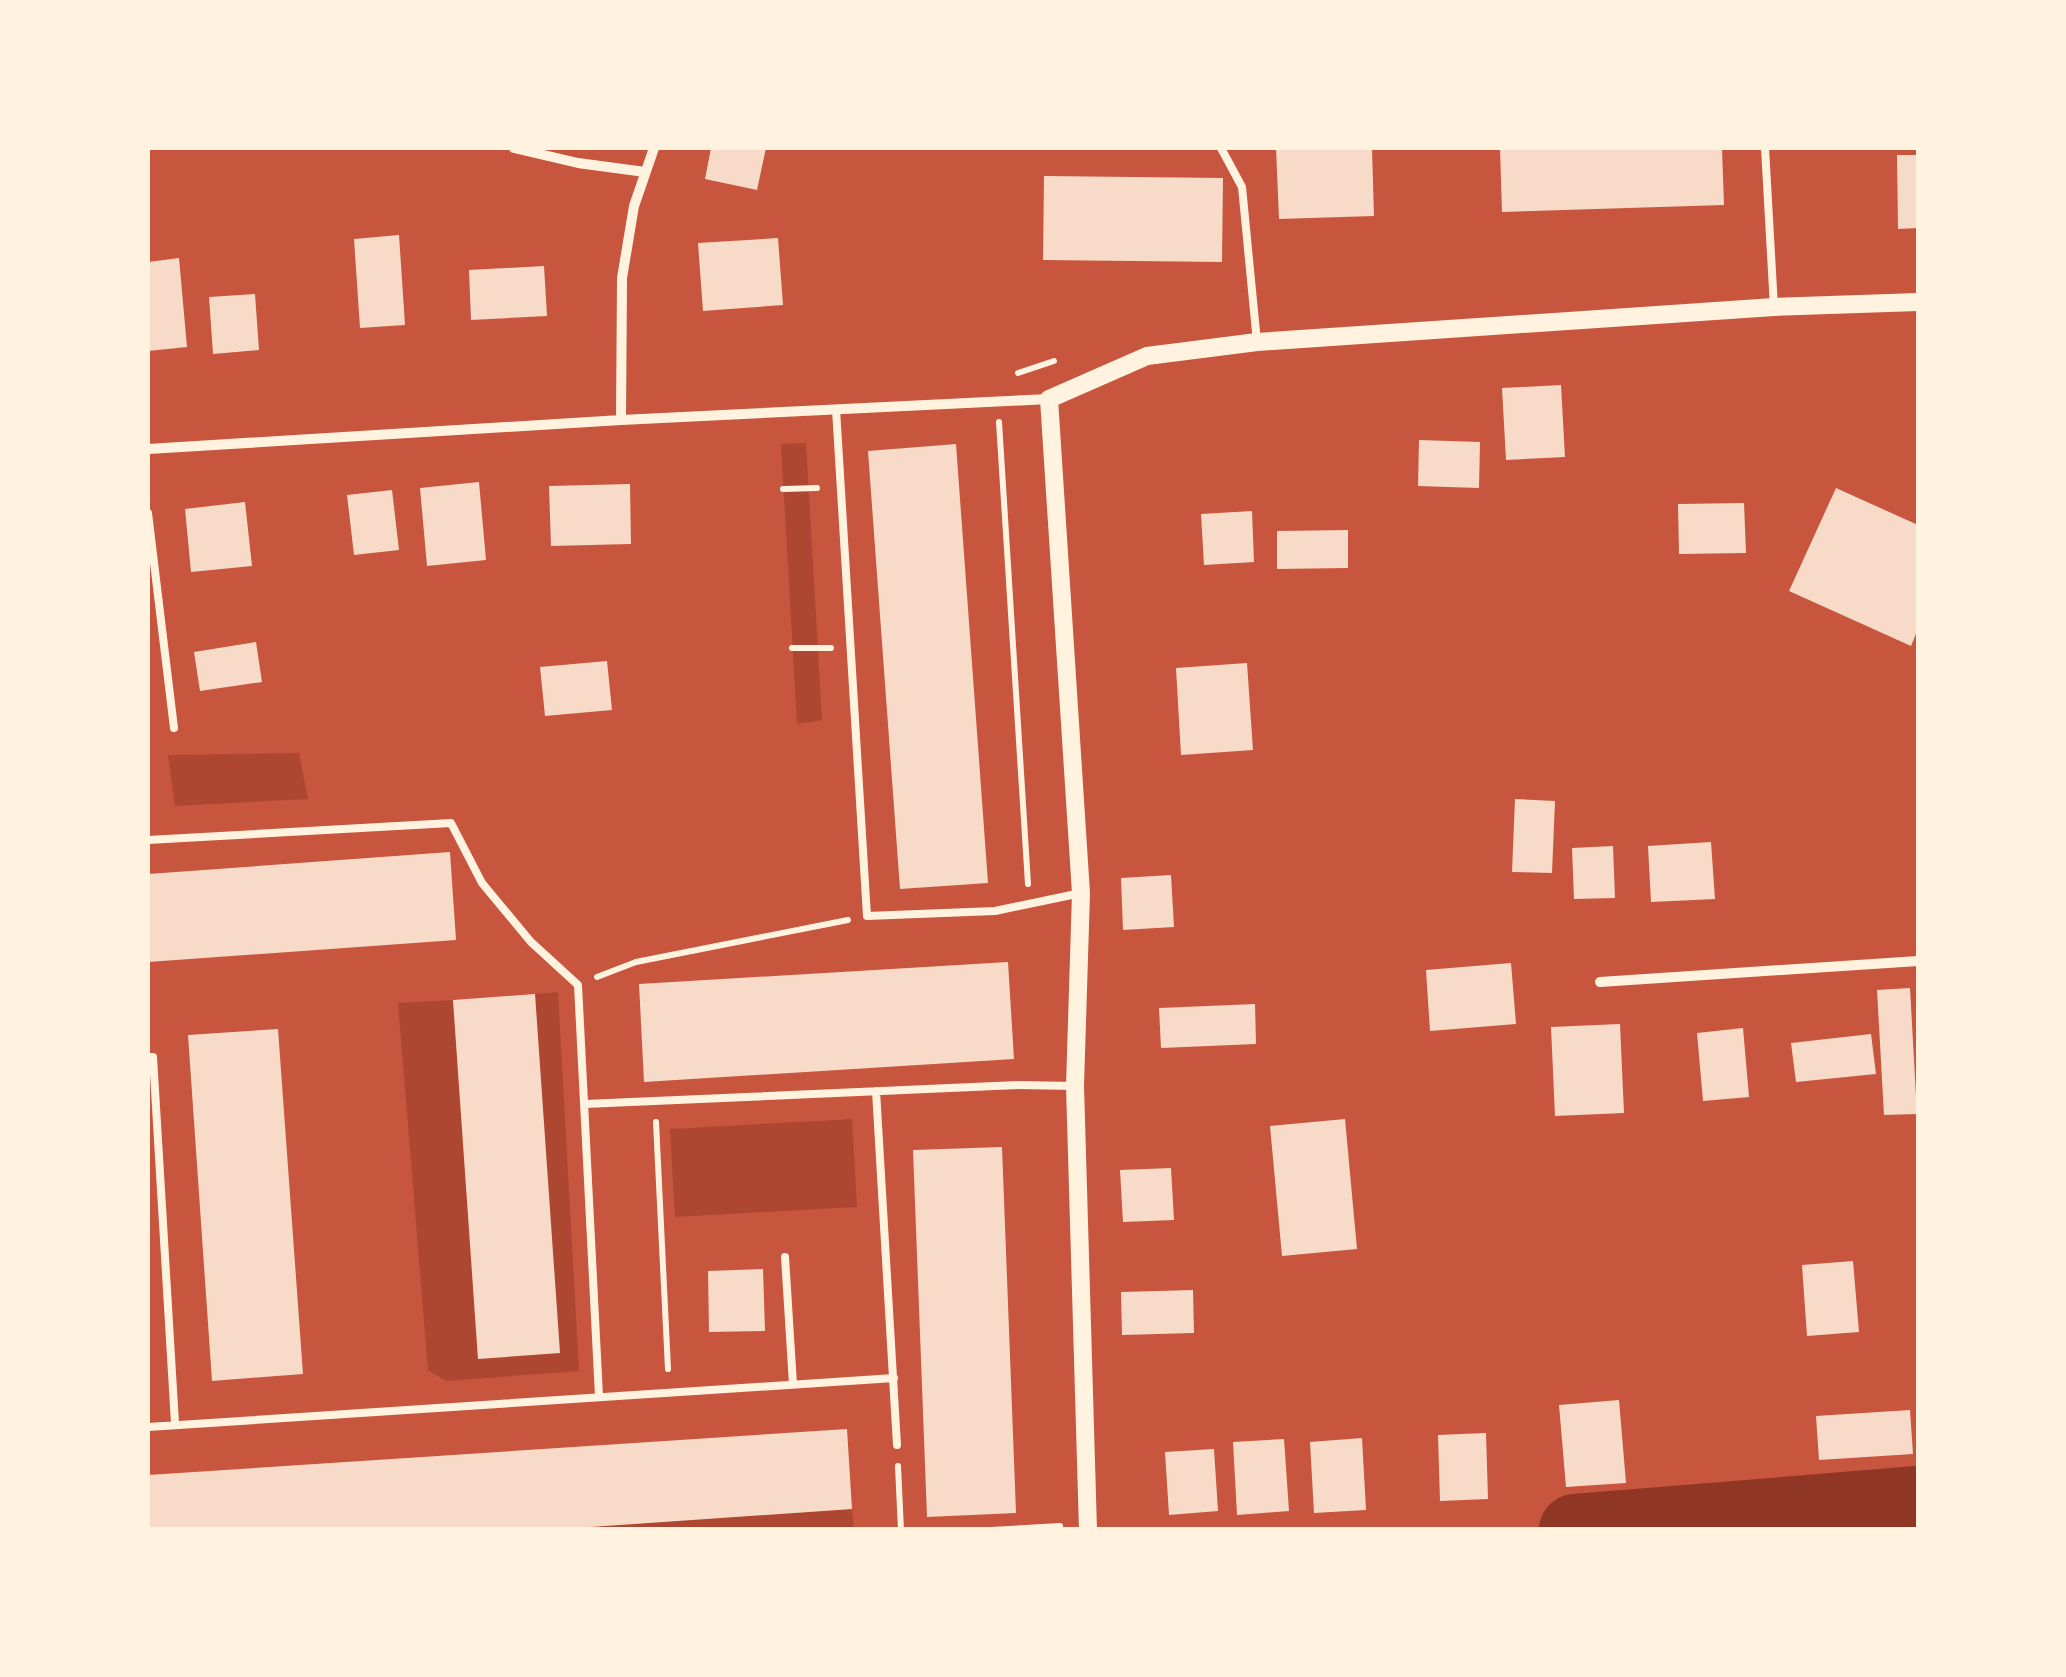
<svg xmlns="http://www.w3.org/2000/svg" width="2066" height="1677" font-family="Raleway,sans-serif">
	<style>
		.green { fill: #ae4732 }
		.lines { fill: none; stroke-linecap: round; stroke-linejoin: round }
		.river { stroke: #8f3625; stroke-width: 72 }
		.building { fill: #f7dbc8 }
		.path { stroke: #fff3e0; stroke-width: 6 }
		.service { stroke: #fff3e0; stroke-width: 8 }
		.minor { stroke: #fff3e0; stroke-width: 10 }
		.tertiary { stroke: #fff3e0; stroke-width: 18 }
	</style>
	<rect width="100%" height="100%" fill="#c8553d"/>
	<path class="green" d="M806,443L822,720L797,724L781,444Z
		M299,753L308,799L175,806L168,755Z
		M558,992L579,1371L446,1381L428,1370L398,1003L453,1000L478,1358L559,1353L535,994Z
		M852,1119L857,1207L675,1217L670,1129Z
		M852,1509L854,1529L546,1530Z"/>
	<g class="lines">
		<path class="river" d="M1575,1530L1918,1502"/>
	</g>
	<path class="building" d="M711,148H766L757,190L705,179Z
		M1276,148H1372L1374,216L1279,219Z
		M1500,148H1722L1724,205L1502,212Z
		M1897,155H1918V228L1898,229Z
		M1044,176L1223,178L1222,262L1043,260Z
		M399,235L405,325L360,328L354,239Z
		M778,238L783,305L703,311L698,243Z
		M179,258L187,347L148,351V262Z
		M544,266L547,316L471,320L469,270Z
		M255,294L259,350L213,354L209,297Z
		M1561,385L1565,457L1506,460L1502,388Z
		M1419,440L1480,442L1479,488L1418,486Z
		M956,444L988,883L900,889L868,451Z
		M479,482L486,560L427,566L420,488Z
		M630,484L631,544L551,546L549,486Z
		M1836,488L1918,525V629L1911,646L1789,591Z
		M392,490L399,550L354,555L347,495Z
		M245,502L252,566L191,572L185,509Z
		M1744,503L1746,553L1679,554L1678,504Z
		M1252,511L1254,562L1204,565L1201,514Z
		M1348,530V568L1277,569V531Z
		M256,642L262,682L200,691L194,652Z
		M607,661L612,710L545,716L540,667Z
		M1247,663L1253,750L1181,755L1176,668Z
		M1515,799L1555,801L1552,873L1512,872Z
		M1711,842L1715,899L1651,902L1648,846Z
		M1613,846L1615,898L1574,899L1572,848Z
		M450,852L456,940L148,962V874Z
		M1171,875L1174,927L1123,930L1121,878Z
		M1008,962L1014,1059L644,1082L639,984Z
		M1511,963L1516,1024L1430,1031L1426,970Z
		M1910,988L1917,1114L1884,1115L1877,990Z
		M535,994L560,1353L478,1359L453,1000Z
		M1255,1004L1256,1044L1161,1048L1159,1008Z
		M1620,1024L1624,1113L1555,1116L1551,1027Z
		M1743,1028L1749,1097L1703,1101L1697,1033Z
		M278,1029L303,1374L212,1381L188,1035Z
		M1871,1034L1876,1074L1796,1082L1791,1043Z
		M1345,1119L1357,1249L1282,1256L1270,1126Z
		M1002,1147L1016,1513L927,1517L913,1150Z
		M1171,1168L1174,1220L1123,1222L1120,1170Z
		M1853,1261L1859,1332L1807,1336L1802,1265Z
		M763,1269L765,1331L709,1332L708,1271Z
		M1193,1290L1194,1333L1122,1335L1121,1292Z
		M1619,1400L1626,1483L1566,1487L1559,1405Z
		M1910,1410L1913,1454L1819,1460L1816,1416Z
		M847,1429L852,1509L547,1530H148V1475Z
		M1486,1433L1488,1499L1440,1501L1438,1435Z
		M1362,1438L1366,1510L1314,1513L1310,1442Z
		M1284,1439L1289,1511L1237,1515L1233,1442Z
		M1214,1449L1218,1511L1169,1515L1165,1452Z"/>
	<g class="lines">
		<path class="path" d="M1018,373L1054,361
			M999,422L1028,884
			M783,489L817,488
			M792,648H831
			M597,977L636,962L848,920
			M656,1122L668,1369
			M898,1466L901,1530
			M991,1530L1060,1526"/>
		<path class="service" d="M1221,148L1242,187L1257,342
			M1765,148L1774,307
			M836,409L867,916L995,911L1081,893
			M148,513L174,728
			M148,840L451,823L482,883L531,942L578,985L599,1396
			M148,1057H153L175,1423
			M876,1091L897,1445
			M585,1104L1018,1085L1075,1086
			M785,1257L793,1384
			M148,1427L894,1378"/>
		<path class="minor" d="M514,148L578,163L645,172
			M621,420L622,278L634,206L654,148
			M148,449L621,420L1049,399
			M1600,982L1918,961"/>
		<path class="tertiary" d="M1088,1530L1075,1086L1081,893L1049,399L1147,356L1257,342L1774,307L1918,302"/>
	</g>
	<rect width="2066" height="1677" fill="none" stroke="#fff3e0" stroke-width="300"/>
</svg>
